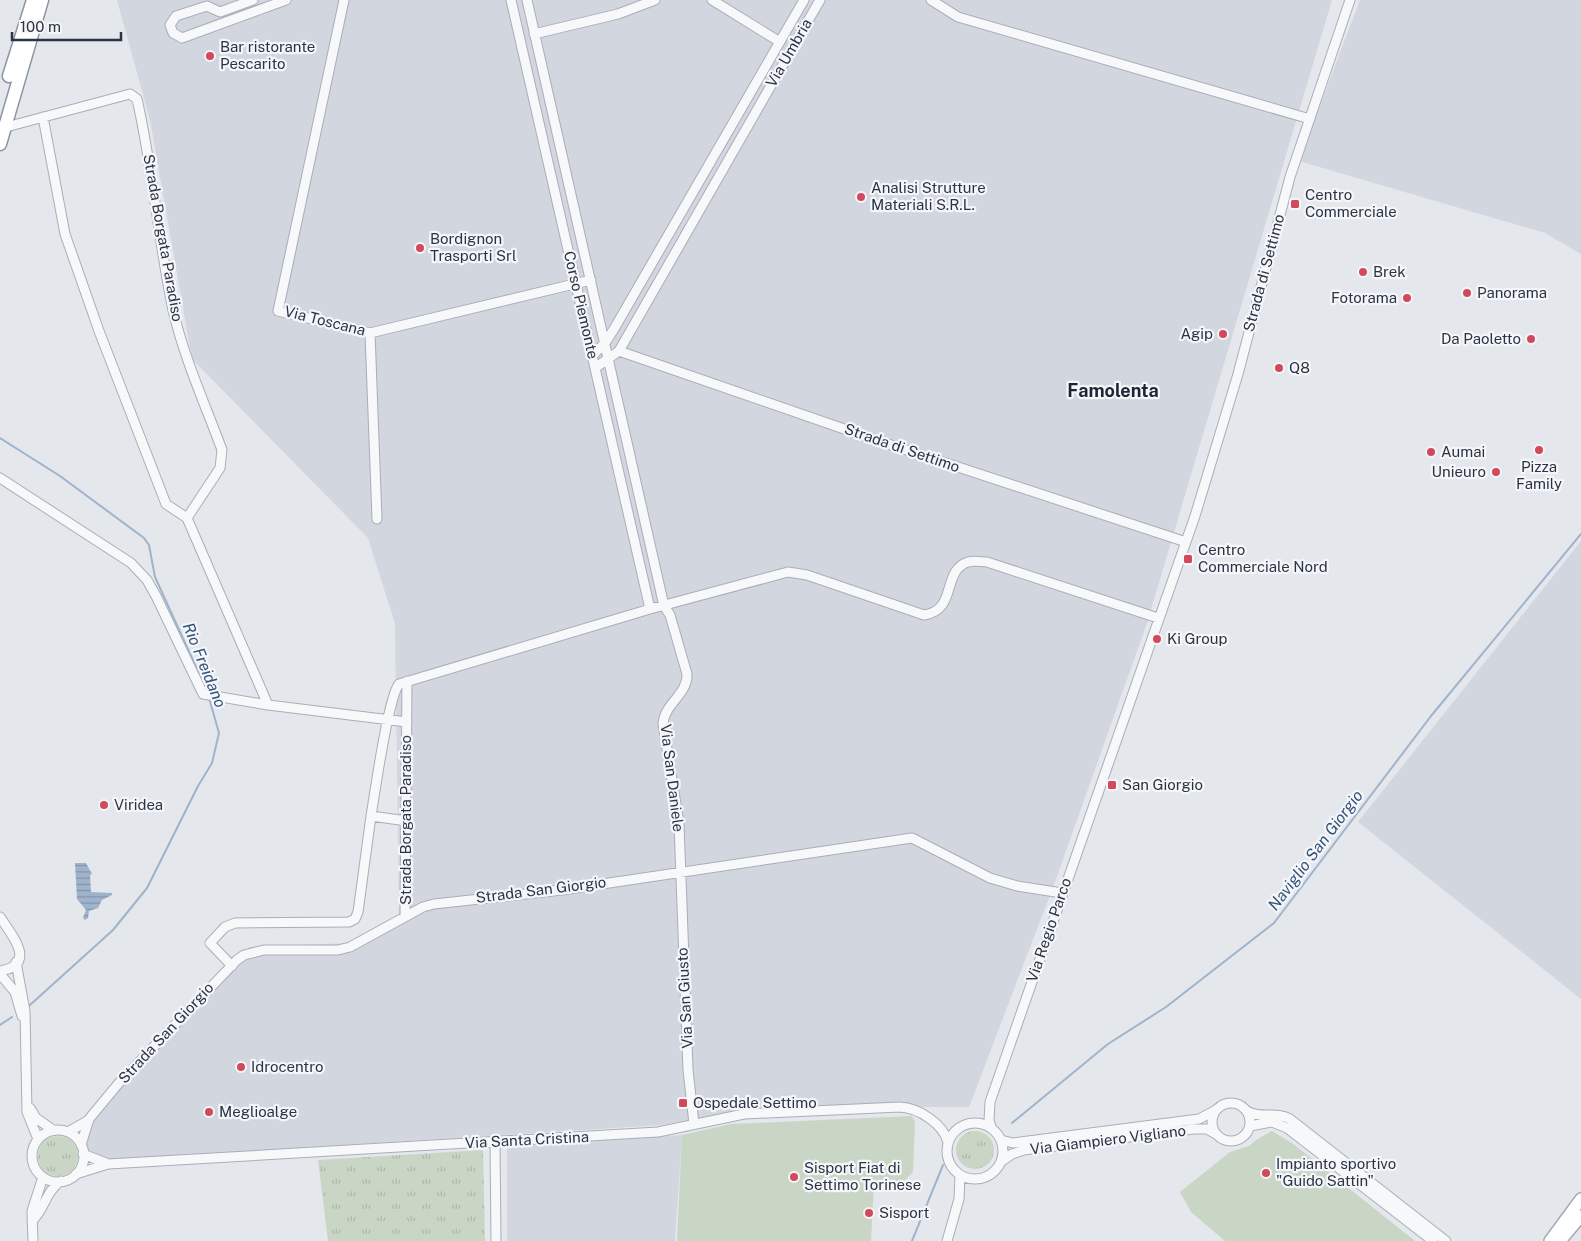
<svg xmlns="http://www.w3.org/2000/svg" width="1581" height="1241" font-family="'Public Sans',sans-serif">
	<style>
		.built { fill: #d2d6de }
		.grass { fill: url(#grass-tufts) }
		.green { fill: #c9d6c5 }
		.water { fill: url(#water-rules) }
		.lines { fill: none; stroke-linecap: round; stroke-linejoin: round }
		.stream { stroke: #9fb4cc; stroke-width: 2 }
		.minor-casing { stroke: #a9aeb7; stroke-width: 11 }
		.major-casing { stroke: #a3abb8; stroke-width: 14 }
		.highway-casing { stroke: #8b94a3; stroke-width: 15 }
		.minor { stroke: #f7f8fa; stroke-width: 9 }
		.major { stroke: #fff; stroke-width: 11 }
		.highway { stroke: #fff; stroke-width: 12 }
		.poi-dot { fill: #d1495b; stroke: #f4f6f9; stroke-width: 2 }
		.labels { text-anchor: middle; stroke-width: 4.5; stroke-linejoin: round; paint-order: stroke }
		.poi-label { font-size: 15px; fill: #2b3445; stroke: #f4f6f9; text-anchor: start }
		.street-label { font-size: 15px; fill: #2b3445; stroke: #f4f6f9 }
		.water-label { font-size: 16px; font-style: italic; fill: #34527a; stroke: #f4f6f9 }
		.quarter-label { font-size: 18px; font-weight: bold; fill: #1d2536; stroke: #f4f6f9 }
	</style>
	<defs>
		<pattern id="grass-tufts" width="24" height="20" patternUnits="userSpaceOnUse" patternTransform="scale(1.25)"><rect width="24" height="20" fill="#c9d6c5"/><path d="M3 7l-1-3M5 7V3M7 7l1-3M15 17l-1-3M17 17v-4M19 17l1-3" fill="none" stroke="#adb8ab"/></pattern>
		<pattern id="water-rules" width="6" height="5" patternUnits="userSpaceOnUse" patternTransform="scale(1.25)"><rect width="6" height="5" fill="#9fb4cc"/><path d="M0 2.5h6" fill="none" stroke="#8293a7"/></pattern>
	</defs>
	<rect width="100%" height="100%" fill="#e4e7ec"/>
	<path class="built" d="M117,0H1332L1147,623L1055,882L969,1107H756L661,1125L141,1158L96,1160L88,1152L84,1144L92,1122L118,1090L249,947L349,943L399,914L395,624L368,538L192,359L150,120Z
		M1360,0H1581V254L1545,233L1299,161Z
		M1581,541V999L1358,822Z
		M682,1135L675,1241H507V1146Z"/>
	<path class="grass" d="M956 1150a19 19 0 1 1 38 0a19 19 0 1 1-38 0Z
		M38 1156a20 20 0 1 1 40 0a20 20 0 1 1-40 0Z
		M483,1150L485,1241H328L318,1160Z"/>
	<path class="green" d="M912,1116L915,1122L913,1172L902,1183L874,1182L871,1241H677L682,1135L731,1124Z
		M1272,1131L1292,1143L1415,1241H1225L1191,1212L1180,1192L1230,1152L1249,1146L1256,1140Z"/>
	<path class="water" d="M75,863H86L92,874L90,875L91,892L112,893V895L102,900L98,908L89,911L88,918L85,920L83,918L86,910L77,899Z"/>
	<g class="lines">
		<path class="stream" d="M0,438L60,476L144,538L149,545L155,577L207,691
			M30,1005L113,930L147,888L198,786L212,763L219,733L209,698
			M0,1025L12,1017
			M1012,1123L1108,1044L1166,1007L1274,923L1431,716L1581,534
			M912,1241L943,1165"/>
		<defs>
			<path id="minor" d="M253,0L220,12L207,6L176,16L170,25L173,33L182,38L286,0
				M344,0L278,311L370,333L591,280
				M511,0L650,609
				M527,0L664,606L670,615L687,674C688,694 664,704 663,724L679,823L688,1070L694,1124
				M712,0L780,42
				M931,0L958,17L1310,119
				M534,34L618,14L655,0
				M43,117L65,234L99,331L166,504L187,518L268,705L407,722
				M10,126L130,94L137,99C153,169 158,240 173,310C184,358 205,404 222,450L220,468L187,518
				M370,333L377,519
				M619,351L873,439L1186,542
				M593,355L605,343L614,329L804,0
				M595,368L619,351L820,0
				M0,478L131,563L147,580L156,596L203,694L268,705
				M407,821L371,816C375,792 388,698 399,684L650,609L788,572L807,575L924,615C958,610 941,571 968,562C973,560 982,562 987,562L1158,618
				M0,917C10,933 39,964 0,971
				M405,917L407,681
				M16,962L25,1011L27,1112L38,1139
				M232,966L210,943L225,927L235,923L349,922L355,919L358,912L371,816
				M0,974L15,992L22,1016
				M1212 1122a19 19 0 1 1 38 0a19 19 0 1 1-38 0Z
				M30,1108L36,1118L53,1130
				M1247,1111C1260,1119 1276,1111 1290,1119L1446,1241
				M947 1151a28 28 0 1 1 56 0a28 28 0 1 1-56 0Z
				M1250,1126L1272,1122L1287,1128L1433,1241
				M992,1129L989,1121L990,1102L1195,516L1238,374L1290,177L1350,0
				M32 1156a26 26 0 1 1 52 0a26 26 0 1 1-52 0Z
				M68,1132L89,1120
				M1001,1140L1013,1143L1199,1119L1216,1110
				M495,1142L496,1241
				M81,1145L89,1119L118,1084L237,960L244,955L264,950H338L350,947L423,907L434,904L562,890L912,838L990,878L1017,886L1062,893
				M83,1154L106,1163
				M1002,1161L1012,1154L1024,1150L1194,1129H1207L1216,1134
				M76,1174L108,1164L658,1132L744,1114L900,1107C919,1108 943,1124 948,1142
				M32,1221C45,1209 45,1192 61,1181
				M33,1241L32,1211L43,1177
				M947,1241L959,1199L960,1175"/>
			<path id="major" d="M1550,1241L1581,1199
				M1560,1241L1581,1216"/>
			<path id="highway" d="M9,76L33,0
				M0,144L42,0"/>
		</defs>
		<use href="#minor" class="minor-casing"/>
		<use href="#major" class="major-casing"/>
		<use href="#highway" class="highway-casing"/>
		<use href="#minor" class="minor"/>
		<use href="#major" class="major"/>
		<use href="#highway" class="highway"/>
	</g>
	<g class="poi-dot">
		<circle cx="210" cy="56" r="5"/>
		<circle cx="861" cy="197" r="5"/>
		<rect x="1290" y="199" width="10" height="10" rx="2.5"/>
		<circle cx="420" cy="248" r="5"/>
		<circle cx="1363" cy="272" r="5"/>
		<circle cx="1467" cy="293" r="5"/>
		<circle cx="1407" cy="298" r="5"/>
		<circle cx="1223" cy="334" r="5"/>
		<circle cx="1531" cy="339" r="5"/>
		<circle cx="1279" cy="368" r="5"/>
		<circle cx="1539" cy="450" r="5"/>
		<circle cx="1431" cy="452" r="5"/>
		<circle cx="1496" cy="472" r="5"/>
		<rect x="1183" y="554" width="10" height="10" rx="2.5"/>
		<circle cx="1157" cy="639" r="5"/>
		<rect x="1107" y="780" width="10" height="10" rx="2.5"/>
		<circle cx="104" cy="805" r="5"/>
		<circle cx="241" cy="1067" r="5"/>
		<rect x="678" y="1098" width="10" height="10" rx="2.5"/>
		<circle cx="209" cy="1112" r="5"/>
		<circle cx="1266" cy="1173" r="5"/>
		<circle cx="794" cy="1177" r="5"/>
		<circle cx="869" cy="1213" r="5"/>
	</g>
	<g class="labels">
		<g class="poi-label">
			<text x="220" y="52">Bar ristorante<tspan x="220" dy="17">Pescarito</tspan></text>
			<text x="871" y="193">Analisi Strutture<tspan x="871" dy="17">Materiali S.R.L.</tspan></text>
			<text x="1305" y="200">Centro<tspan x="1305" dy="17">Commerciale</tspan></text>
			<text x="430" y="244">Bordignon<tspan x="430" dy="17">Trasporti Srl</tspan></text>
			<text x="1373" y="277">Brek</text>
			<text x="1477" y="298">Panorama</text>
			<text x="1397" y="303" text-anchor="end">Fotorama</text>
			<text x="1213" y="339" text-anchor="end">Agip</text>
			<text x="1521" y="344" text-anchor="end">Da Paoletto</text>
			<text x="1289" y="373">Q8</text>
			<text x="1441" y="457">Aumai</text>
			<text x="1539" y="472" text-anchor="middle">Pizza<tspan x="1539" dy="17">Family</tspan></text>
			<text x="1486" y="477" text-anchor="end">Unieuro</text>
			<text x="1198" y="555">Centro<tspan x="1198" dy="17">Commerciale Nord</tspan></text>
			<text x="1167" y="644">Ki Group</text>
			<text x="1122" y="790">San Giorgio</text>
			<text x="114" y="810">Viridea</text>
			<text x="251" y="1072">Idrocentro</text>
			<text x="693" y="1108">Ospedale Settimo</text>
			<text x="219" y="1117">Meglioalge</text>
			<text x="1276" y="1169">Impianto sportivo<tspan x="1276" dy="17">"Guido Sattin"</tspan></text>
			<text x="804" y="1173">Sisport Fiat di<tspan x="804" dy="17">Settimo Torinese</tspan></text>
			<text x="879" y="1218">Sisport</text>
		</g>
		<g class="street-label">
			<text transform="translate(789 53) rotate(-60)" y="5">Via Umbria</text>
			<text transform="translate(163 238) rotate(80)" y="5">Strada Borgata Paradiso</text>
			<text transform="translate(1264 273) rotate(-75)" y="5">Strada di Settimo</text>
			<text transform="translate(581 305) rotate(77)" y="5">Corso Piemonte</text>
			<text transform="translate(325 321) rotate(14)" y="5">Via Toscana</text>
			<text transform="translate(902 448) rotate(19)" y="5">Strada di Settimo</text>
			<text transform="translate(672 778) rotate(83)" y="5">Via San Daniele</text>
			<text transform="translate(406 820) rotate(-90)" y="5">Strada Borgata Paradiso</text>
			<text transform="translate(541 890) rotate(-7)" y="5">Strada San Giorgio</text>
			<text transform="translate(1049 930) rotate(-71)" y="5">Via Regio Parco</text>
			<text transform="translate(685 998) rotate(-93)" y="5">Via San Giusto</text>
			<text transform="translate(166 1033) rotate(-47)" y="5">Strada San Giorgio</text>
			<text transform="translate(527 1140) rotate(-3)" y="5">Via Santa Cristina</text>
			<text transform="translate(1108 1140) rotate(-7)" y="5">Via Giampiero Vigliano</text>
		</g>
		<g class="water-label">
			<text transform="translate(205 665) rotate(68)" y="6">Rio Freidano</text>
			<text transform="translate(1315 850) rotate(-53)" y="6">Naviglio San Giorgio</text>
		</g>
		<g class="quarter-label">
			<text x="1113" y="397">Famolenta</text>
		</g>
	</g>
	<path d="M12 32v8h109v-8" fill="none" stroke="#2b3445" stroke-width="2.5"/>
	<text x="20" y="32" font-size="15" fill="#2b3445" stroke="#f4f6f9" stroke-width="4" paint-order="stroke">100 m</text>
</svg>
